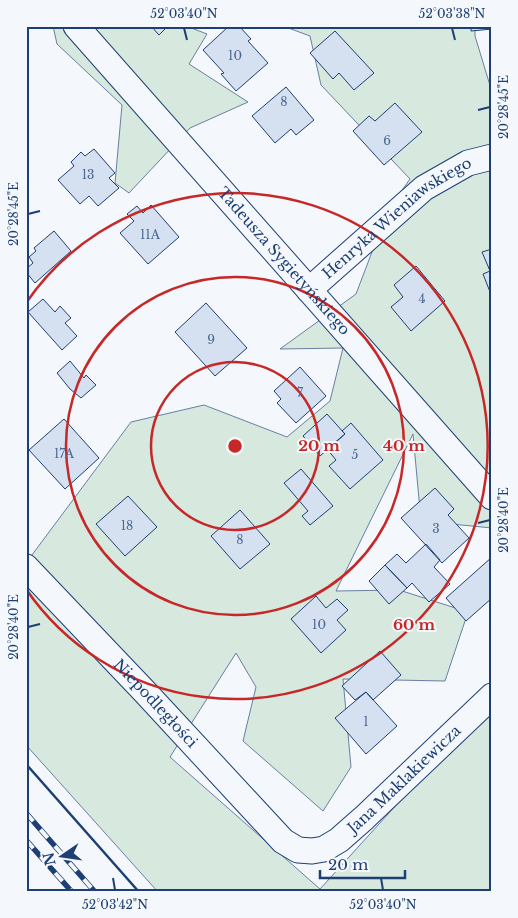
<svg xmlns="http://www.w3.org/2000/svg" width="518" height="918" font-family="'Libre Baskerville',serif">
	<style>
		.green { fill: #d7e8df; stroke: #687fa3 }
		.building { fill: #d5e0f0; stroke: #1d3f73 }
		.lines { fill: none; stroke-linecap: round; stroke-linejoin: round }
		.street-casing { stroke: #1d3f73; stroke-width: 27 }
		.street { stroke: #f4f7fb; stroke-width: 25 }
		.rail-casing { stroke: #1d3f73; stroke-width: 5.5 }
		.rail { stroke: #f4f7fb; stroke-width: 4; stroke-dasharray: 11; stroke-linecap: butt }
		.wall { stroke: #1d3f73; stroke-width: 2.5 }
		.ticks { fill: none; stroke: #1d3f73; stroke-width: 2 }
		.ring { fill: none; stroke: #c62828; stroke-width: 2.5 }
		.labels { text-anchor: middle; stroke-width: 4; stroke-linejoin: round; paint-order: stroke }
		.number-label { font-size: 12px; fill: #4b6792 }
		.street-label { font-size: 15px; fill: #1d3f73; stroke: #f4f7fb }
		.centre { fill: #c62828; stroke: #f4f7fb; stroke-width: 2.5 }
		.ring-label { font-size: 15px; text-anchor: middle; font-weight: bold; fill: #c62828; stroke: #f4f7fb; stroke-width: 4; stroke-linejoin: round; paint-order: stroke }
		.neatline { fill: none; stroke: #1d3f73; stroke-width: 2 }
		.ticks-label { font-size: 12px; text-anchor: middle; fill: #1d3f73 }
	</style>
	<rect width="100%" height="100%" fill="#f4f7fb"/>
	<path class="green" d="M53,26H186L207,34L189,64L248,102L190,128L129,193L115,183L122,105L57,44Z
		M283,26H475V36L492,92V528L421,521L413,434L336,591L399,590L468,612L445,681L343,679L351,767L323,811L243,741L256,687L236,653L170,757L320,889L438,759L492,702V892H158L26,745V563L131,422L204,405L287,437L330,401L343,348L280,349L356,294L388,210L410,179L321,85L310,36Z"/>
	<path class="building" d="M151,26H168L159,35Z
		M229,26H239L251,39L248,41L268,63L236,91L221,74L224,73L203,50Z
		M471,26H492V29L471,31Z
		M335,31L374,73L354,90L339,73L333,79L310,53Z
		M286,87L314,120L296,135L291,129L275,143L252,116Z
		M395,103L422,132L384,165L353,131L369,116L375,121Z
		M94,149L115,173L109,178L119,188L98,206L89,196L80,204L58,180L74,166L71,162L81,152L85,156Z
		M151,205L179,237L148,264L120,233L134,221L127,214L137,206L143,213Z
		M54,231L71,251L35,283L26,272V269L33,263L29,257L36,251L34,248Z
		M492,249V297L483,274L490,271L482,252Z
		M416,266L445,301L411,331L391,307L403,297L394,285Z
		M43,299L55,312L60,306L71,318L65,323L77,336L62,350L28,312Z
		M206,303L247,348L215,376L175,332Z
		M70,361L84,378L86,375L96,385L81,398L70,389L57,373Z
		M300,367L326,396L296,423L277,403L281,399L274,391Z
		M327,414L345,434L320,456L303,436Z
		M64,419L99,458L65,489L29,450Z
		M351,423L383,460L350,489L329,466L336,460L327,449L345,434L342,431Z
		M301,469L333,506L310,525L302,516L308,511L284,483Z
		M435,488L454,509L448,515L469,538L442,563L401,518Z
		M128,496L157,527L125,556L96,524Z
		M240,510L270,544L240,569L211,536Z
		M426,544L440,560L434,567L450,584L429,602L412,583L407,588L385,565L397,554L406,563Z
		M492,557V598L466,621L446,598Z
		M385,565L407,588L389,604L369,581Z
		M316,596L326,608L337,599L348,610L337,620L346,630L321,653L291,619Z
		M380,651L401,675L373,700L366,692L355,700L342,686Z
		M366,692L397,726L366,754L335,718Z"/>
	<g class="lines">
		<defs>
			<g id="street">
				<path id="s1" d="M76,26L492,497"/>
				<path id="s2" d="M309,290L424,188L468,163L492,157"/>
				<path id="s3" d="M26,567L145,692L258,814L283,841L298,850L312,851L324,849L339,840L364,818L492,696"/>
			</g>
		</defs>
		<use href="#street" class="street-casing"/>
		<use href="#street" class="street"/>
		<defs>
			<path id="rail" d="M26,813L95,892
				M26,840L72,892"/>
		</defs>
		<use href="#rail" class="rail-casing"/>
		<use href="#rail" class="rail"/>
		<path class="wall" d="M26,764L139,892"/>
	</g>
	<path class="ticks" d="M184,28L187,40M452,28L455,40M478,110L490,107M28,214L40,211M478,523L490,520M28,627L40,624M113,878L115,890M381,878L383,890"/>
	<g class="ring">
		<circle cx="235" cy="446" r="84"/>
		<circle cx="235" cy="446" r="169"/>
		<path d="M26 303A253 253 0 1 1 26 589"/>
	</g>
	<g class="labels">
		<g class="number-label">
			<text x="235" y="60">10</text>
			<text x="284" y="106">8</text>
			<text x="387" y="145">6</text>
			<text x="88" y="179">13</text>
			<text x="150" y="239">11A</text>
			<text x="422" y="303">4</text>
			<text x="211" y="344">9</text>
			<text x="300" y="397">7</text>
			<text x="64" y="458">17A</text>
			<text x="355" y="459">5</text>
			<text x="127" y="530">18</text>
			<text x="436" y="533">3</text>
			<text x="240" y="544">8</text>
			<text x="319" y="629">10</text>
			<text x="366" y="726">1</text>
		</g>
		<g class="street-label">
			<text dy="5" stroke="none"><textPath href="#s2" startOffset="114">Henryka Wieniawskiego</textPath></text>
			<text dy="5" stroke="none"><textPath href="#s1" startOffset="314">Tadeusza Sygietyńskiego</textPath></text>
			<text dy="5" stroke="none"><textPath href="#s3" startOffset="188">Niepodległości</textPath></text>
			<text dy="5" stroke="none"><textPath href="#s3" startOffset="526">Jana Maklakiewicza</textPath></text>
		</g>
	</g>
	<circle cx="235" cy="446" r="8" class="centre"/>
	<g class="ring-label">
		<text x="319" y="451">20 m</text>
		<text x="404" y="451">40 m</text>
		<text x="414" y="630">60 m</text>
	</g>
	<rect width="518" height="918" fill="none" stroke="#f4f7fb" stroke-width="55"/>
	<g transform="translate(62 856) rotate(257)" stroke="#f4f7fb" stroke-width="4" paint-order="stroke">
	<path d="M0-4L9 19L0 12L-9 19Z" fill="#1d3f73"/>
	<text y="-8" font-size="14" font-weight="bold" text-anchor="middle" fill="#1d3f73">N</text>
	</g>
	<path d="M320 870v8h85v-8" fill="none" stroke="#1d3f73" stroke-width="2.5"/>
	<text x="328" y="870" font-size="15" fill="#1d3f73" stroke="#f4f7fb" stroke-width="4" paint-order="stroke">20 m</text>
	<rect x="28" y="28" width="462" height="862" class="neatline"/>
	<g class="ticks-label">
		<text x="184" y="18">52°03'40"N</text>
		<text x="452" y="18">52°03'38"N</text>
		<text transform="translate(504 107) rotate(-90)" y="4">20°28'45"E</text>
		<text transform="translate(14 214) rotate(-90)" y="4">20°28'45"E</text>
		<text transform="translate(504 520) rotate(-90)" y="4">20°28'40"E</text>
		<text transform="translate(14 627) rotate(-90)" y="4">20°28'40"E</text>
		<text x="115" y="909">52°03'42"N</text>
		<text x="383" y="909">52°03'40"N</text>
	</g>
</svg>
